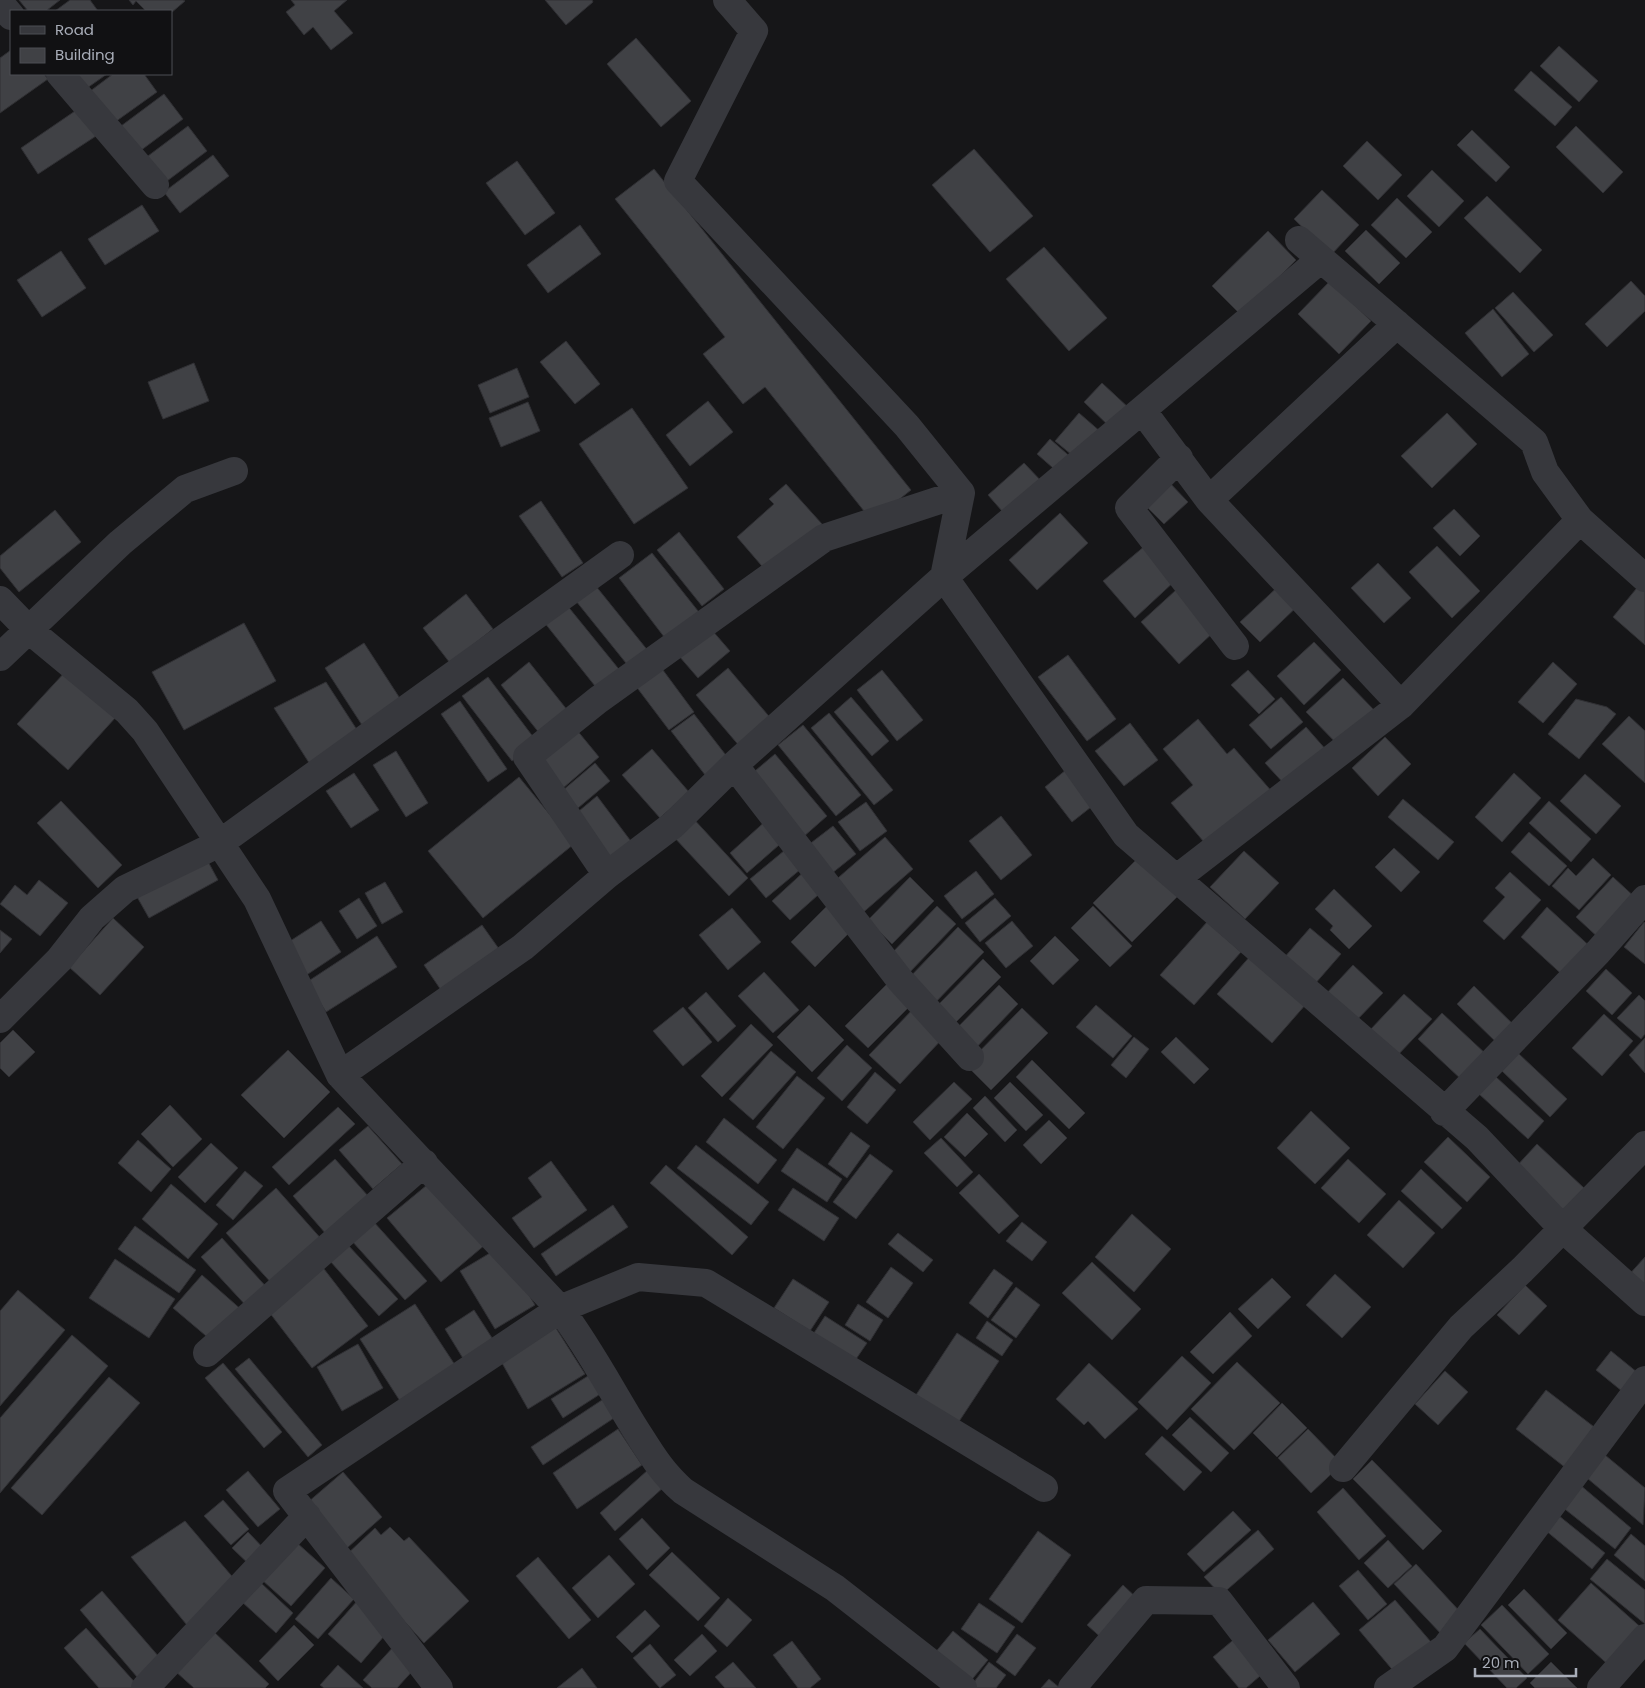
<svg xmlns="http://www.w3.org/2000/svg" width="1645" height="1688" font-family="Poppins,sans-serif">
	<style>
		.building { fill: #404145; stroke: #303034 }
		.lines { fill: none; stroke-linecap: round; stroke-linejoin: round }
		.minor { stroke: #37383d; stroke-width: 28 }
	</style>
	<rect width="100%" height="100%" fill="#161618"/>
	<path class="building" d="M19,0H60L46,11H28Z
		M70,0H90L98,11H55Z
		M129,0H183L185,1L171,13V11H146L136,1L133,5Z
		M291,0H347L334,11L353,33L331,50L313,27L304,35L286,12L295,5Z
		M545,0H592L593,2L566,25Z
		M636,38L691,101L661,127L607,64Z
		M1559,46L1598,81L1579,102L1540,66Z
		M11,50V74H44L48,79L0,113V58Z
		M1531,71L1572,107L1555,126L1514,90Z
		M67,74H107L80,93Z
		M113,74H144L157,92L108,127L85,95Z
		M164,94L183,119L136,154L117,129Z
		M78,109L96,136L38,174L21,148Z
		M188,126L207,151L159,187L140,162Z
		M1576,126L1623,172L1603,193L1556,147Z
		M1472,130L1510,167L1496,182L1457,145Z
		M1367,141L1402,175L1378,200L1343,166Z
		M974,149L1033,216L990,252L932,185Z
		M213,155L229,176L180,213L164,192Z
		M517,161L555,213L525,235L486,183Z
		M654,169L911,490L872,521L765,387L743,404L703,354L725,337L615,199Z
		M1432,170L1464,201L1439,227L1407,196Z
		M1322,190L1359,225L1331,255L1294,219Z
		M1487,196L1542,250L1520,273L1464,218Z
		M1397,198L1432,232L1406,258L1371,225Z
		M142,205L159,231L105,265L88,239Z
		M580,225L601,254L548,293L527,265Z
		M1366,230L1400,263L1379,284L1345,251Z
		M1268,231L1296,260L1241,315L1212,286Z
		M1044,247L1107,318L1069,351L1006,279Z
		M61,251L86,288L42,317L17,280Z
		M1330,281L1371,321L1339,354L1298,314Z
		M1631,281L1645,296V311L1607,347L1585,324Z
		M1513,292L1553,335L1534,352L1495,308Z
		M1493,309L1529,354L1502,377L1465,333Z
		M566,341L600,384L575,404L540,362Z
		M194,363L209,401L163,419L148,382Z
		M517,368L529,397L490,413L478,385Z
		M1102,383L1130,409L1112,429L1084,402Z
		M708,401L733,432L690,466L666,435Z
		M528,402L540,431L501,447L489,418Z
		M632,408L688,488L634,524L579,444Z
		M1079,413L1102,433L1078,460L1055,441Z
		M1447,413L1477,444L1432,488L1401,456Z
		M1050,439L1074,460L1061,475L1037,454Z
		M1024,463L1045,485L1009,519L988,495Z
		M1168,481L1188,502L1164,524L1144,504Z
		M786,484L822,524L767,572L737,537L774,504L769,499Z
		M541,501L583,563L562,577L519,516Z
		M1454,509L1480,536L1460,556L1433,528Z
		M55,510L81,542L19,592L0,568V556Z
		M1060,513L1088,543L1037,590L1009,560Z
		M679,532L724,589L702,606L657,550Z
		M1146,545L1177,579L1135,618L1103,581Z
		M1437,546L1480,591L1452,618L1409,572Z
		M652,553L702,616L668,642L619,578Z
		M1378,563L1411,598L1384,623L1351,588Z
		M1284,581L1303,601L1260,642L1240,622Z
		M1641,583L1645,585V645L1613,617Z
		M595,585L649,652L630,668L576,601Z
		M1176,590L1215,631L1179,664L1141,622Z
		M466,594L493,629L450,663L423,628Z
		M566,604L622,673L599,691L544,622Z
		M244,623L276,681L184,730L152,672Z
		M711,629L730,651L698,678L679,656Z
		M1314,642L1341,670L1304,705L1277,676Z
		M364,643L401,700L362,725L325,668Z
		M1068,655L1116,719L1087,741L1038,677Z
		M529,662L572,716L544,739L501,685Z
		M657,662L694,712L669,730L632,681Z
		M1553,662L1577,684L1543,723L1518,702Z
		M728,668L773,721L741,748L696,695Z
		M882,670L923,720L897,741L857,690Z
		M1248,670L1275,699L1259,714L1231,685Z
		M66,671L116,717L68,770L17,724Z
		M488,677L537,742L512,761L462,696Z
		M1343,678L1376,712L1340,747L1306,712Z
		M326,682L361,736L313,769L274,708Z
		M851,697L889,741L872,756L834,712Z
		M1281,697L1303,722L1271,749L1249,725Z
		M1576,699L1607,707L1616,714L1579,759L1548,734Z
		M460,701L507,769L488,782L441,714Z
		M829,713L893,790L874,805L811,728Z
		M694,714L732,763L709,780L671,731Z
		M1629,716L1645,731V783L1602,744Z
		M1198,719L1227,754L1234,748L1274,794L1209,848L1171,803L1193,785L1163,749Z
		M1130,723L1158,760L1124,786L1095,751Z
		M803,725L861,795L836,816L778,745Z
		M1306,727L1328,752L1287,787L1265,763Z
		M576,729L599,757L562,789L538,761Z
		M1385,737L1411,764L1378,796L1352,768Z
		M652,749L689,792L660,818L622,775Z
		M396,751L428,803L406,817L373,765Z
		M775,754L827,816L802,838L749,776Z
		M595,763L610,781L578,808L562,791Z
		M1072,765L1100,800L1072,822L1045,787Z
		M354,773L379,810L351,828L326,791Z
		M1514,773L1541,798L1502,842L1475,817Z
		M1585,774L1621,806L1596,834L1560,801Z
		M519,777L574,844L483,918L428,851Z
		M597,796L636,848L611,867L573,816Z
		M1403,799L1454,842L1438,860L1388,817Z
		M61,801L122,865L98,888L37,823Z
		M1549,801L1591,839L1571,862L1529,823Z
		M866,802L887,831L860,851L838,822Z
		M691,816L748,878L729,896L672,835Z
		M1001,816L1032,855L1001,880L969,841Z
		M769,818L787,838L747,873L730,853Z
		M833,826L856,854L826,878L803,849Z
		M1529,832L1567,866L1549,886L1511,852Z
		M885,837L913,869L859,916L831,884Z
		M791,845L807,864L766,898L750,879Z
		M1394,848L1420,872L1401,892L1375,867Z
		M1244,851L1279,883L1245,919L1210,887Z
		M205,856L218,880L149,918L136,895Z
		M1140,856L1179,895L1132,942L1093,903Z
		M1593,858L1611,875L1579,910L1552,886L1568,868L1576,876Z
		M809,867L827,887L790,920L772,901Z
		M976,871L994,894L962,919L944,896Z
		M1510,872L1541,900L1504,940L1483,921L1505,897L1495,888Z
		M910,877L934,901L892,944L868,920Z
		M1613,877L1639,901L1602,941L1576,917Z
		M39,880L68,903L40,936L0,904L15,885L27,895Z
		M385,882L403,912L382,924L365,893Z
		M1334,889L1372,926L1349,949L1330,930L1333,926L1315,909Z
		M359,898L377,926L357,939L339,911Z
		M995,898L1011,916L980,942L965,923Z
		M831,902L856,926L815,967L791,942Z
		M937,906L956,924L908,974L889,956Z
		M1093,906L1132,946L1110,967L1071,928Z
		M1547,907L1595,951L1568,980L1521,937Z
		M732,908L761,942L728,970L699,935Z
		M113,918L144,947L100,995L69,967Z
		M321,921L341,952L305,976L284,945Z
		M1012,921L1033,946L1006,968L985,943Z
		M1207,922L1241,952L1194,1005L1160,975Z
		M1644,922L1645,923V964L1624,947Z
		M482,925L504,956L445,996L424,965Z
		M958,927L984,952L932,1006L906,981Z
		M1310,928L1341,954L1314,985L1283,959Z
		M0,930L12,939L0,953Z
		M377,936L397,967L326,1012L307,982Z
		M1055,936L1079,960L1053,985L1030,961Z
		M1252,954L1307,1003L1272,1043L1217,994Z
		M983,959L1001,977L954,1024L936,1007Z
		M1353,965L1383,993L1354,1023L1324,996Z
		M1606,969L1632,993L1612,1015L1586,991Z
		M764,972L799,1010L773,1033L738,996Z
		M892,979L914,1002L868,1048L845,1026Z
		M999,985L1018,1004L973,1051L953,1032Z
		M1474,986L1518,1029L1501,1047L1457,1004Z
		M706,992L736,1026L718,1042L688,1008Z
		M1404,994L1432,1019L1396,1057L1369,1031Z
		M1639,995L1645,1001V1034L1641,1039L1617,1018Z
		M809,1005L844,1040L812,1072L777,1037Z
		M1096,1005L1132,1036L1113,1058L1076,1027Z
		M683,1007L712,1042L683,1066L653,1031Z
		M915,1007L945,1036L900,1084L869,1055Z
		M1022,1008L1048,1033L991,1090L966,1065Z
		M1442,1013L1487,1055L1463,1081L1418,1039Z
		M1604,1014L1633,1041L1602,1076L1572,1048Z
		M751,1024L773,1045L722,1097L701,1076Z
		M13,1030L35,1052L9,1077L0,1068V1043Z
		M1134,1037L1149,1049L1126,1078L1111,1065Z
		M1176,1037L1209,1069L1194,1084L1161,1052Z
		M1645,1038V1073L1629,1055Z
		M847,1045L872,1068L842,1101L817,1078Z
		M288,1050L330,1092L284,1138L241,1095Z
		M771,1051L796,1072L753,1120L729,1099Z
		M1518,1053L1567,1099L1550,1117L1502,1071Z
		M1032,1060L1085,1113L1069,1129L1016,1077Z
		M875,1072L896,1090L867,1124L847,1107Z
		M797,1076L825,1098L783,1149L756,1127Z
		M1495,1076L1544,1121L1528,1139L1479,1094Z
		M954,1082L972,1099L930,1140L913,1122Z
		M1010,1082L1043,1115L1026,1131L994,1098Z
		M985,1096L1017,1130L1005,1142L973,1108Z
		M170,1105L202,1139L173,1167L141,1134Z
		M338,1107L355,1124L289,1185L272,1167Z
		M1311,1111L1350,1148L1315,1184L1277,1148Z
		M967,1113L988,1134L965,1157L944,1137Z
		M724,1118L777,1160L758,1184L706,1142Z
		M1049,1120L1067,1138L1041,1164L1023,1145Z
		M368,1126L402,1164L373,1189L339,1150Z
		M851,1132L870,1146L847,1178L828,1164Z
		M1448,1137L1490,1177L1467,1202L1424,1162Z
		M941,1138L973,1172L957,1187L924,1153Z
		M138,1140L171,1169L151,1192L118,1163Z
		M211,1143L238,1168L205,1203L178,1177Z
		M1537,1144L1584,1188L1560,1214L1513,1170Z
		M696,1145L769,1202L751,1225L677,1168Z
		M797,1148L842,1179L827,1202L781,1171Z
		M870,1154L893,1171L856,1219L833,1202Z
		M335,1159L369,1197L326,1234L293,1196Z
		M1348,1159L1386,1194L1359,1223L1321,1188Z
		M551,1161L587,1210L534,1248L512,1218L542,1197L528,1178Z
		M666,1165L748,1237L732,1255L650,1183Z
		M1421,1169L1462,1208L1442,1229L1401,1191Z
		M245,1171L263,1186L233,1220L216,1205Z
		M979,1174L1019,1216L999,1234L959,1193Z
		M433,1180L486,1244L441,1282L387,1218Z
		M171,1184L218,1224L188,1259L142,1219Z
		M276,1188L324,1242L274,1286L226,1233Z
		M793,1188L839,1218L824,1241L778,1210Z
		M1399,1200L1435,1233L1403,1268L1367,1235Z
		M613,1205L628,1227L556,1276L541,1254Z
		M1132,1214L1171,1249L1134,1292L1095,1257Z
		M373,1221L427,1281L405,1300L351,1240Z
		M1022,1222L1047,1242L1032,1261L1006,1241Z
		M135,1226L196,1270L179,1293L118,1249Z
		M898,1233L933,1260L923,1272L888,1244Z
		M222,1238L270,1291L250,1310L201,1257Z
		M348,1245L398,1299L379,1316L330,1261Z
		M500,1247L535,1305L495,1329L460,1271Z
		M1645,1257V1295L1626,1278Z
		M115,1259L175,1299L149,1338L89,1298Z
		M1092,1262L1141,1309L1112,1340L1062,1293Z
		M321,1265L368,1326L312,1368L266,1308Z
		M891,1267L913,1283L888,1318L866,1302Z
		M994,1269L1013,1283L988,1318L969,1303Z
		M1335,1274L1371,1307L1342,1338L1306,1305Z
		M202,1275L244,1312L212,1341L173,1308Z
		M1272,1278L1291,1297L1258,1329L1238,1309Z
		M793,1279L829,1302L810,1331L774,1308Z
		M1525,1285L1547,1306L1519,1335L1497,1315Z
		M1016,1287L1040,1305L1016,1338L991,1320Z
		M18,1290L65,1330L0,1406V1311Z
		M415,1304L455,1365L400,1401L360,1339Z
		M858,1304L883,1320L870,1341L845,1325Z
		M474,1310L494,1341L464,1360L445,1329Z
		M1230,1312L1252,1336L1213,1374L1190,1352Z
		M825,1316L867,1343L854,1362L812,1336Z
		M987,1321L1013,1340L1002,1356L976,1338Z
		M554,1325L585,1374L528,1409L498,1356Z
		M957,1333L999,1361L956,1426L914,1398Z
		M72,1335L108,1366L0,1493V1418Z
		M358,1344L383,1388L342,1411L317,1367Z
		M1611,1351L1643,1377L1628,1396L1596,1370Z
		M1182,1356L1211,1383L1167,1430L1138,1402Z
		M249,1358L322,1445L308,1457L235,1369Z
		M1237,1362L1280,1403L1234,1450L1191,1409Z
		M223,1363L282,1432L264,1448L205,1378Z
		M1089,1363L1138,1409L1105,1439L1088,1421L1084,1425L1056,1399Z
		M596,1371L608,1389L563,1418L551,1399Z
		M1445,1371L1468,1392L1438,1425L1415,1404Z
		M109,1377L140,1403L42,1515L11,1488Z
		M1546,1390L1602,1433L1571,1472L1516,1429Z
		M605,1398L617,1416L543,1465L531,1447Z
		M1282,1403L1307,1428L1277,1457L1253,1433Z
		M1190,1417L1229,1453L1211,1472L1172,1435Z
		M618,1429L642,1465L577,1509L553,1473Z
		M1308,1429L1342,1464L1311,1493L1278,1458Z
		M1162,1436L1202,1472L1184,1491L1145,1454Z
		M1605,1455L1645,1488L1643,1525L1587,1478Z
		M1372,1460L1442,1531L1423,1550L1353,1479Z
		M649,1469L665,1486L615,1531L600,1513Z
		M248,1471L280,1509L258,1527L226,1490Z
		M343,1472L382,1517L347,1548L307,1503Z
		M1579,1484L1631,1528L1615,1549L1561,1506Z
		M1343,1488L1386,1536L1359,1560L1317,1512Z
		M223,1500L249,1529L231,1545L204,1516Z
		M1233,1511L1251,1530L1204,1572L1187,1554Z
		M1558,1515L1605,1553L1592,1569L1545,1530Z
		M642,1518L670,1548L647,1570L619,1539Z
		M185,1521L236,1581L191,1630L131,1557Z
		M390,1527L404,1541L409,1537L469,1601L424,1643L345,1556L375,1528L381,1535Z
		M1258,1530L1274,1549L1221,1595L1204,1577Z
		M1038,1531L1071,1555L1022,1623L989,1599Z
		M248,1532L270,1555L255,1570L232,1548Z
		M1631,1534L1645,1546V1581L1614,1555Z
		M1388,1540L1412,1566L1388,1588L1364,1563Z
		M296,1542L325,1568L291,1606L262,1580Z
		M672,1552L720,1598L698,1621L649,1575Z
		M609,1555L635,1584L598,1618L572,1588Z
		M538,1557L591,1620L569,1639L516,1576Z
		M1607,1559L1645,1590V1624L1590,1579Z
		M1416,1564L1464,1616L1443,1636L1394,1584Z
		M1358,1570L1387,1604L1368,1620L1339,1586Z
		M331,1578L354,1599L318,1639L295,1619Z
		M260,1582L293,1613L276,1633L242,1602Z
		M1591,1583L1645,1631L1612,1668L1558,1620Z
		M1123,1585L1141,1602L1105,1641L1087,1625Z
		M1524,1589L1567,1633L1551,1649L1508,1605Z
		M102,1591L166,1665L143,1684L80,1610Z
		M728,1598L752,1620L727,1647L704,1626Z
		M358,1600L391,1628L361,1663L328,1634Z
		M1395,1600L1437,1649L1401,1680L1359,1630Z
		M1313,1602L1340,1634L1295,1672L1268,1640Z
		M979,1603L1015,1627L997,1653L961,1629Z
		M1502,1605L1549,1654L1528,1674L1481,1625Z
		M645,1610L660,1626L632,1653L616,1637Z
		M294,1625L314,1645L278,1681L259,1661Z
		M86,1628L140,1688H99L64,1648Z
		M1480,1629L1527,1678L1516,1688H1507L1464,1643Z
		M213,1631L269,1684L265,1688H194L175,1671Z
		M953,1631L988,1660L969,1683L934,1654Z
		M702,1634L717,1651L690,1676L674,1660Z
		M1017,1634L1036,1648L1015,1676L996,1662Z
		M1238,1636L1267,1670L1246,1688H1239L1213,1657Z
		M792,1641L821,1679L810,1688H798L773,1655Z
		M650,1644L676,1675L660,1688L633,1658Z
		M395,1645L417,1666L397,1688H372L363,1680Z
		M733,1662L756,1688H725L715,1677Z
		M989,1662L1006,1675L996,1688H974L971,1686Z
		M1551,1662L1577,1688H1535L1530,1683Z
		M338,1665L363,1688H324L320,1685Z
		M582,1668L597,1688H557Z
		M1049,1679L1060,1688H1041Z"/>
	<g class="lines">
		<path class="minor" d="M727,0L754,31L678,181L907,426L961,493L944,577L1126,835L1477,1138L1562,1228L1645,1302
			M0,3L11,16
			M60,74L155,185
			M1142,410L1209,500L1401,705
			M1179,458L1129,508L1235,646
			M1209,500L1397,324
			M1580,520L1645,578
			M0,600L29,630L127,711L145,731L257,899L340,1075L560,1309L287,1491L439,1688
			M0,657L120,543L185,489L234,471
			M734,765L900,980L970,1057
			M607,875L527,757L598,700L824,538L961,493
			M1177,878L1401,705L1580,520L1545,472L1534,442L1299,240
			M0,1019L59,960L92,918L125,889L220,843L620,555
			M340,1075L523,947L607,875L673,825L734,765L944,577L1321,259
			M1444,1112L1598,952L1645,899
			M207,1353L424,1163
			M1343,1468L1461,1327L1522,1270L1645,1145
			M145,1688L307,1516
			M963,1688L835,1588L683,1491C661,1472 650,1452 634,1427C610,1388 588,1346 560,1309L638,1277L706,1283L1044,1488
			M1072,1688L1146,1600L1219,1601L1286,1688
			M1388,1688L1445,1648L1645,1380
			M1601,1688L1645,1638"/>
	</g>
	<rect x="10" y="10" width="162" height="65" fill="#111113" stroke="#4d4f55"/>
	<rect x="20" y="26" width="25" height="8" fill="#37383d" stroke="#4d4f55"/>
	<text x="55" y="35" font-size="15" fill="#a8adb8">Road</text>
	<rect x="20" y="48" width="25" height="15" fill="#404145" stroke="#4d4f55"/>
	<text x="55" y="60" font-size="15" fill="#a8adb8">Building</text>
	<path d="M1475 1668v8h101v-8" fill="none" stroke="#a8adb8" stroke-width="2.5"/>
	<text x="1482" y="1668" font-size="15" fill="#a8adb8" stroke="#111113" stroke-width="4" paint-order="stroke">20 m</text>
</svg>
